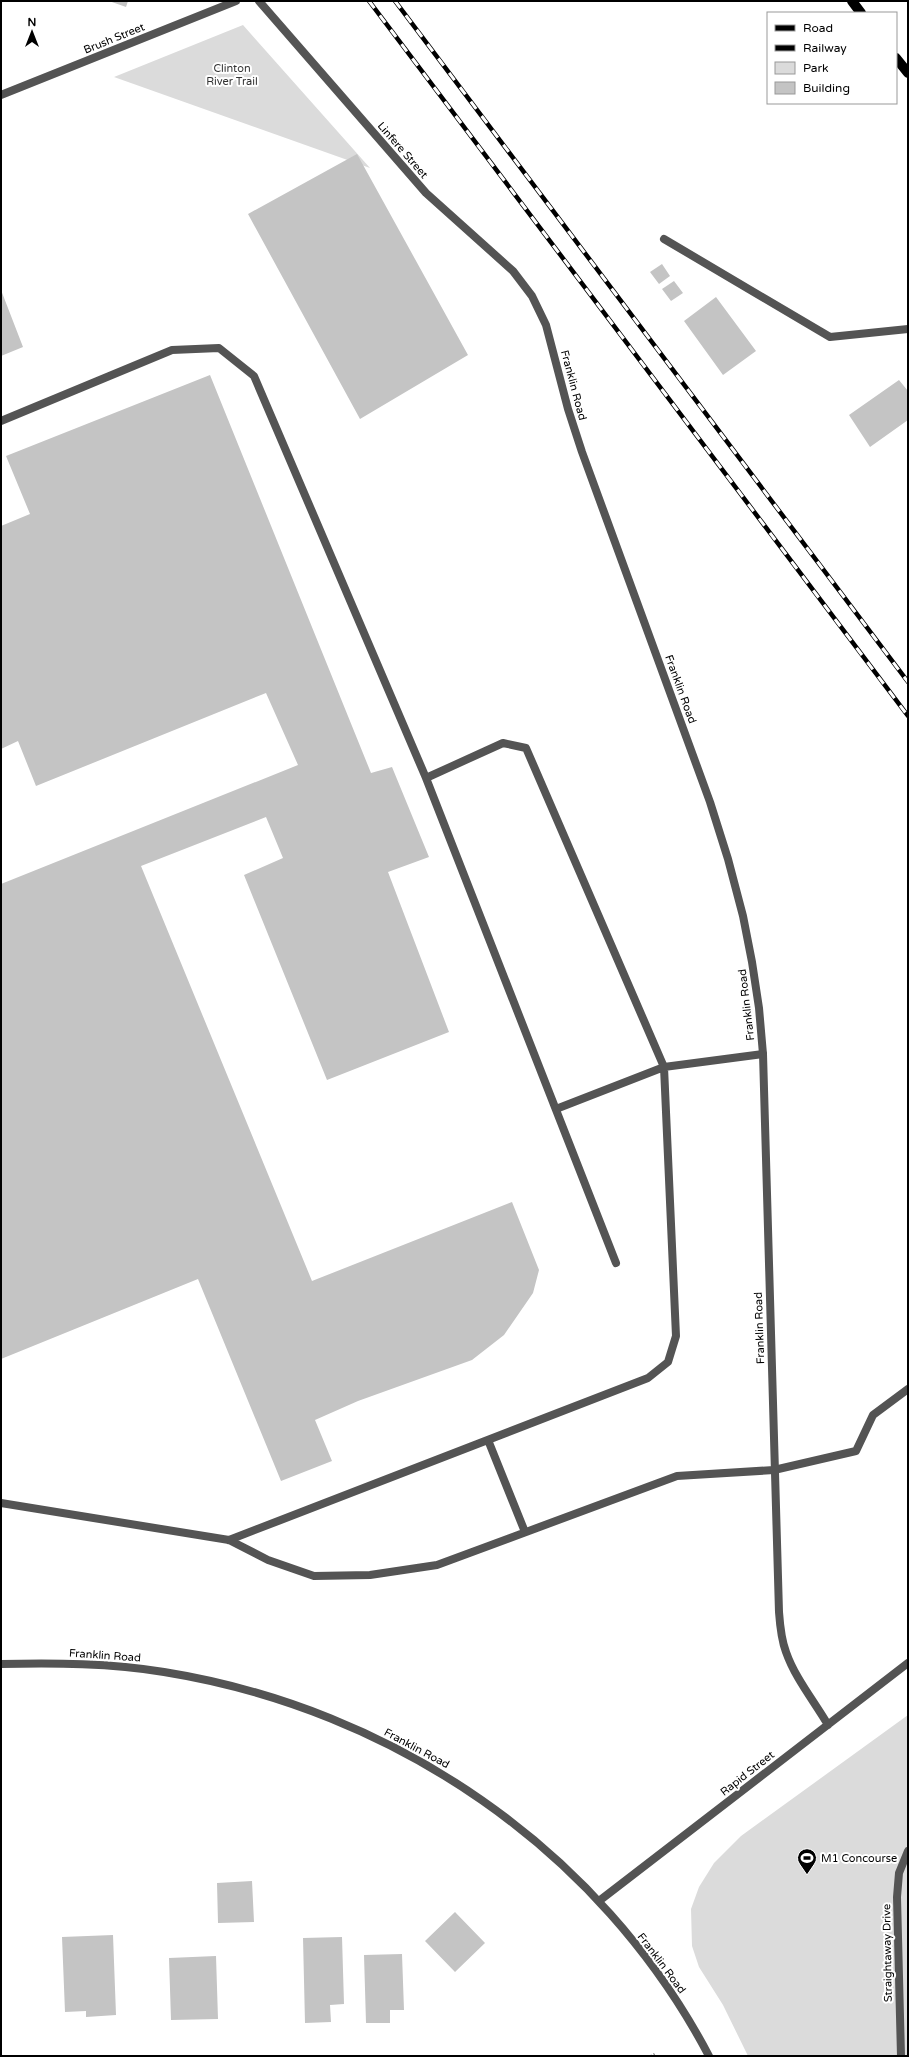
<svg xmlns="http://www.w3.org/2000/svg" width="909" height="2057" font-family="'Varela Round',sans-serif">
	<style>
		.green { fill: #dbdbdb }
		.building { fill: #c4c4c4 }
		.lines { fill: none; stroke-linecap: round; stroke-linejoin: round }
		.path { stroke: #767676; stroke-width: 2.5; stroke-dasharray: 1 2; stroke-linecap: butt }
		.lane { stroke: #545454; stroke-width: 8 }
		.street { stroke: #545454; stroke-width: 8 }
		.primary { stroke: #000; stroke-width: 10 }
		.rail-casing { stroke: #000; stroke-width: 4.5 }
		.rail { stroke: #fff; stroke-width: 3; stroke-dasharray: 9; stroke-linecap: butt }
		.labels { text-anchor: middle; stroke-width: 4; stroke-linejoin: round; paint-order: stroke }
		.street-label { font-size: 11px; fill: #000; stroke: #fff }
		.park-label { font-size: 11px; fill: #323232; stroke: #fff }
		.poi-label { font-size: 11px; fill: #000; stroke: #fff; text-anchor: start }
	</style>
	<rect width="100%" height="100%" fill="#fff"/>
	<path class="green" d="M243,25L370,168L114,77Z
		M908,1715V2056H748L723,2005L699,1967L692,1946L691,1909L699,1887L714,1863L741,1836Z"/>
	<path class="building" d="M109,1H128L126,7Z
		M357,154L468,355L360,419L248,214Z
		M662,264L670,276L659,284L650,272Z
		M674,281L683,293L671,301L662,289Z
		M1,290L23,347L1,356Z
		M716,297L756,351L723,375L684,321Z
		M210,375L371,773L392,767L429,857L388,872L449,1032L327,1080L244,875L283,858L266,817L141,866L312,1281L512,1202L539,1270L533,1293L504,1335L472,1360L358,1401L315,1420L332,1461L281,1481L198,1279L1,1359V884L298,765L266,693L36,786L18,741L1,749V526L30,514L6,456Z
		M899,380L908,391V420L870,447L849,415Z
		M252,1881L254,1922L218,1923L217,1883Z
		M455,1912L485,1943L455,1972L425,1941Z
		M113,1935L116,2015L86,2017V2011L65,2012L62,1937Z
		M342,1937L344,2004L330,2005L331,2022L305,2023L303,1938Z
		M402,1954L404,2010H390V2023H366L364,1955Z
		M216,1956L218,2019L171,2020L169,1958Z"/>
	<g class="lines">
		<path class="path" d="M651,2056L655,2054"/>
		<path class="lane" d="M664,239L830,337L908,329
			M1,421L172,350L219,348L254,376L426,778
			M556,1109L664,1067L763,1054
			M488,1440L525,1532
			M1,1503L229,1540L268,1560L314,1576L370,1575L437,1565L677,1476L774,1470L856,1451L873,1415L908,1389
			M229,1540L648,1378L668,1362L676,1336L664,1067L526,748L503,743L426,778L616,1263
			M901,2056L897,1897L899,1873L908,1851"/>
		<path class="street" d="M259,1L426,193L513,271L532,296L546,325L568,409L582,452L710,802L728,859L743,916L752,962L759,1008L763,1054L779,1612C780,1626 781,1639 786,1652C795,1678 814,1701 828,1725
			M1,95L236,1
			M1,1664C55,1663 110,1663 164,1672C394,1709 600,1849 709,2056
			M599,1901L908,1663"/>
		<path class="primary" d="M852,1L861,13
			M896,58L908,73"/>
		<defs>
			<path id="rail" d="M369,1L908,716
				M395,1L908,682"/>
		</defs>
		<use href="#rail" class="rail-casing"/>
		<use href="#rail" class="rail"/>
	</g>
	<defs>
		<symbol id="stadium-pin" viewBox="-11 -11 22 30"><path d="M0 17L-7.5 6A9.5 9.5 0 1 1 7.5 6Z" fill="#000" stroke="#fff"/><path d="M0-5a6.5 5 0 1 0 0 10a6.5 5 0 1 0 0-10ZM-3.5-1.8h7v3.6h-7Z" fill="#fff"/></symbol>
	</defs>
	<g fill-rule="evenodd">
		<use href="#stadium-pin" x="796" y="1847" width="22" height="30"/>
	</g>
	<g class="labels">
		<g class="street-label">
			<text transform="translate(114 38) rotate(-22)" y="4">Brush Street</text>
			<text transform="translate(403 150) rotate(49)" y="4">Linfere Street</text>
			<text transform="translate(574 385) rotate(75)" y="4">Franklin Road</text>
			<text transform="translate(681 689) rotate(70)" y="4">Franklin Road</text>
			<text transform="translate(746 1005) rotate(-97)" y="4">Franklin Road</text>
			<text transform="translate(759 1328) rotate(-92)" y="4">Franklin Road</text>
			<text transform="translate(105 1655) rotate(4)" y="4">Franklin Road</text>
			<text transform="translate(417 1748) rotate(28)" y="4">Franklin Road</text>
			<text transform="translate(747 1773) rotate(-38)" y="4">Rapid Street</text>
			<text transform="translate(887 1953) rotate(-91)" y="4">Straightaway Drive</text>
			<text transform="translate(662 1963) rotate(53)" y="4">Franklin Road</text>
		</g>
		<g class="park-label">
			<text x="232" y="72">Clinton<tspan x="232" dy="13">River Trail</tspan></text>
		</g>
		<g class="poi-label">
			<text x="821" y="1862">M1 Concourse</text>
		</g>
	</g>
	<rect width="909" height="2057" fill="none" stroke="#000000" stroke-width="4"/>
	<rect x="767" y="12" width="130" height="92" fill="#ffffff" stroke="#999999"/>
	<rect x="775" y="25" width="20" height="6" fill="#000000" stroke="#999999"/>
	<text x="803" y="32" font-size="12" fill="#000000">Road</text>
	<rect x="775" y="45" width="20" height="6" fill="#000000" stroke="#999999"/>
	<text x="803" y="52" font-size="12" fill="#000000">Railway</text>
	<rect x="775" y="62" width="20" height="12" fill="#dbdbdb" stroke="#999999"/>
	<text x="803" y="72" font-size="12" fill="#000000">Park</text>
	<rect x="775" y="82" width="20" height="12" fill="#c4c4c4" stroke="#999999"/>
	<text x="803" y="92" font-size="12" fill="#000000">Building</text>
	<g transform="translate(32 32)" stroke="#ffffff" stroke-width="3" paint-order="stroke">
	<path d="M0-3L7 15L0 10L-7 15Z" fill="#000000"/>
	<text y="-6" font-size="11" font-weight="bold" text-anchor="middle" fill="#000000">N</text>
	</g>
</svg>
